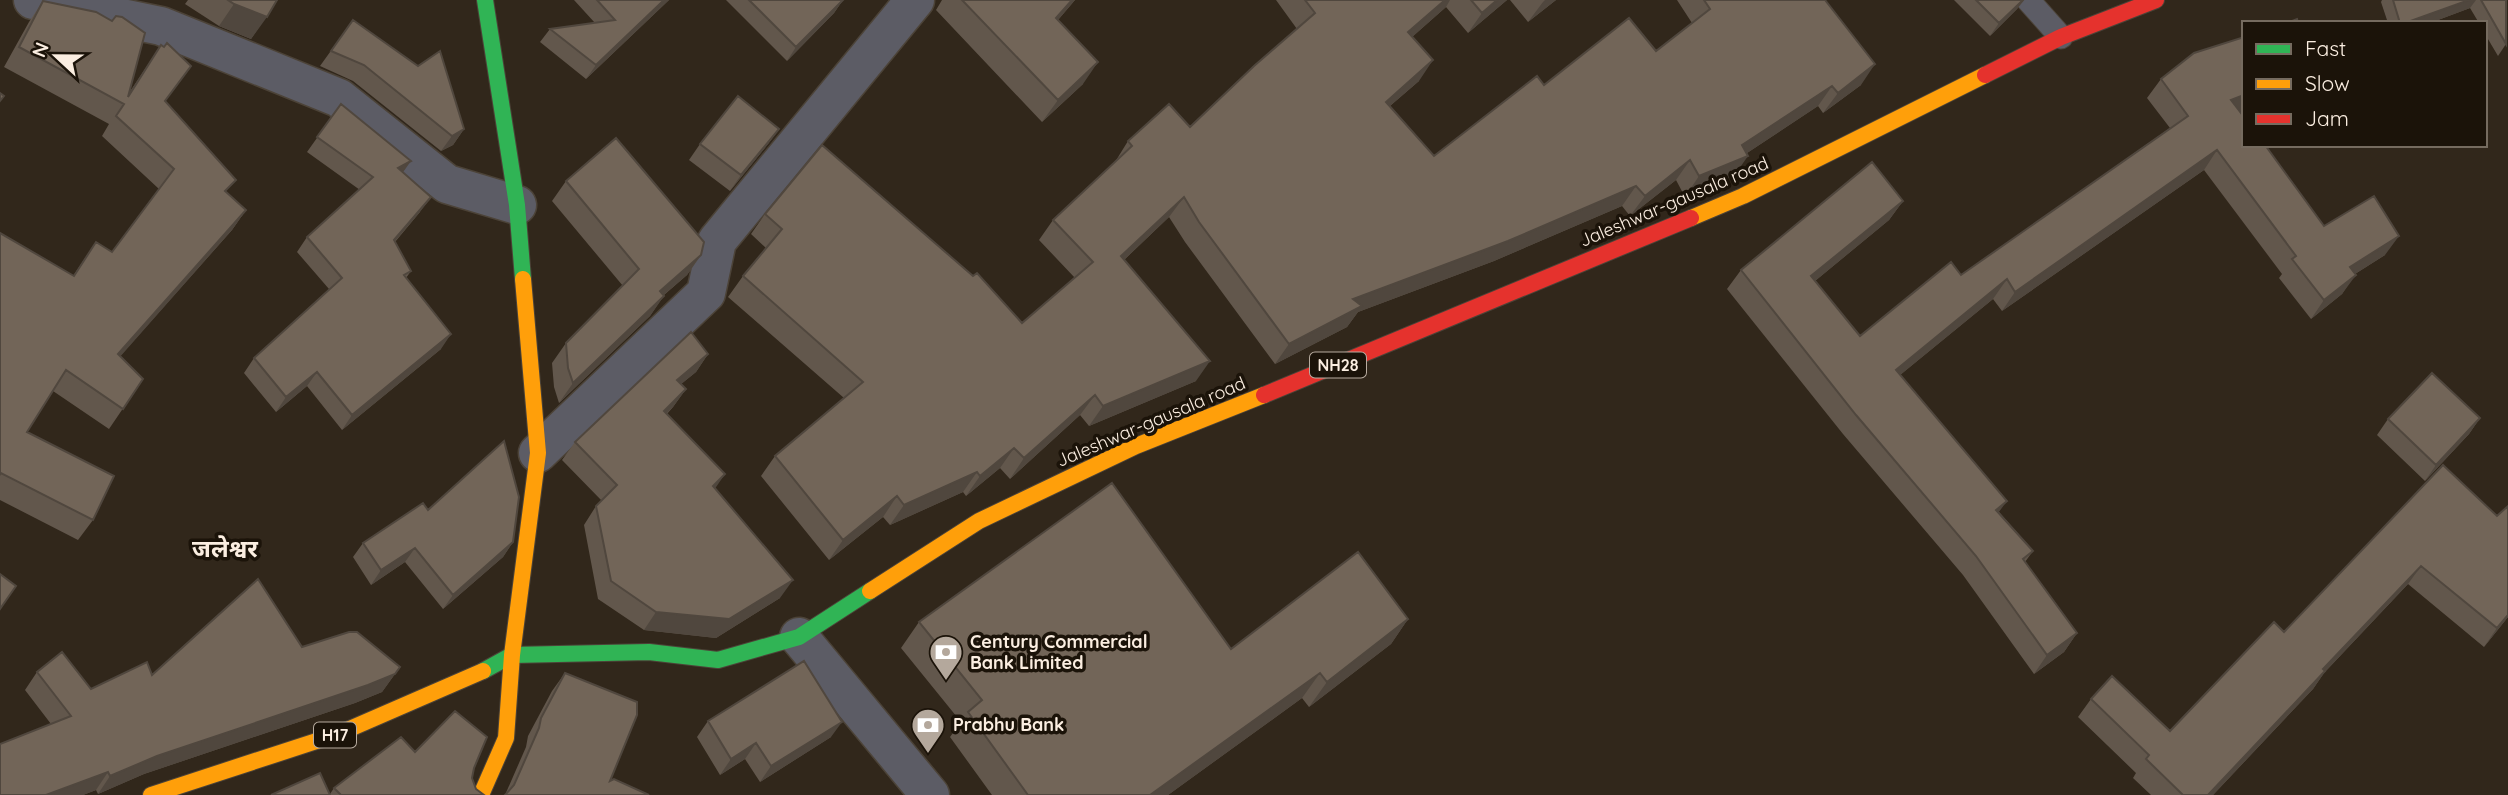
<svg xmlns="http://www.w3.org/2000/svg" width="2508" height="795" font-family="Quicksand,'Noto Sans Devanagari',sans-serif">
	<style>
		.lines { fill: none; stroke-linecap: round; stroke-linejoin: round }
		.lane-casing { stroke: #4c4338; stroke-width: 25 }
		.street-casing { stroke: #4c4338; stroke-width: 41 }
		.fast-casing { stroke: #4c4338; stroke-width: 18 }
		.slow-casing { stroke: #4c4338; stroke-width: 18 }
		.jam-casing { stroke: #4c4338; stroke-width: 18 }
		.lane { stroke: #5c5c65; stroke-width: 23 }
		.street { stroke: #5c5c65; stroke-width: 38 }
		.fast { stroke: #30b455; stroke-width: 16 }
		.slow { stroke: #ff9f0a; stroke-width: 16 }
		.jam { stroke: #e5322d; stroke-width: 16 }
		.wall { fill: #62574c }
		.shaded-wall { fill: #50473e }
		.building { fill: #726558; stroke: #50473e; stroke-width: 2 }
		.labels { text-anchor: middle; stroke-width: 7; stroke-linejoin: round; paint-order: stroke }
		.shield { fill: #1b1309; stroke: #b8aca0; stroke-width: 2 }
		.shield-label { font-size: 16px; font-weight: bold; fill: #fbeee1 }
		.street-label { font-size: 18px; fill: #fbeee1; stroke: #1b1309 }
		.poi-label { font-size: 18px; font-weight: bold; fill: #fbeee1; stroke: #1b1309; text-anchor: start }
		.district-label { font-size: 24px; font-weight: bold; fill: #fbeee1; stroke: #1b1309 }
	</style>
	<rect width="100%" height="100%" fill="#31271b"/>
	<g class="lines">
		<defs>
			<path id="lane" d="M2028,0L2061,37"/>
			<path id="street" d="M33,0L161,26L339,98L447,184L517,205
				M538,453L706,293L717,241L915,0
				M799,637L930,795"/>
			<path id="fast" d="M485,0L517,205L523,279
				M483,671L512,655L649,652L718,660L799,637L870,591"/>
			<path id="slow" d="M1691,218L1743,196L1985,75
				M870,591L979,521L1136,446L1264,395
				M151,795L338,734L483,671
				M481,795L506,738L512,655L538,453L523,279"/>
			<path id="jam" d="M1985,75L2061,37L2156,0
				M1264,395L1691,218"/>
		</defs>
		<use href="#lane" class="lane-casing"/>
		<use href="#street" class="street-casing"/>
		<use href="#fast" class="fast-casing"/>
		<use href="#slow" class="slow-casing"/>
		<use href="#jam" class="jam-casing"/>
		<use href="#lane" class="lane"/>
		<use href="#street" class="street"/>
		<use href="#fast" class="fast"/>
		<use href="#slow" class="slow"/>
		<use href="#jam" class="jam"/>
	</g>
	<path class="wall" d="M188,0H277L251,39L219,26L185,4Z
		M574,0H669L586,79L540,42L550,29L595,23Z
		M726,0H843L834,13L787,61Z
		M942,0H1075L1058,20L1083,84L1042,122L936,10Z
		M1276,0H1507L1468,33L1446,7L1412,37L1419,81L1390,106L1434,156L1544,85L1656,51L1692,23L1677,0H1825L1861,85L1823,113L1818,106L1747,153L1734,176L1685,197L1676,180L1630,216L1622,206L1494,261L1358,312L1347,327L1275,364L1185,242L1169,217L1124,260L1196,381L1089,426L1080,415L1010,479L1000,468L966,496L963,492L890,525L883,517L829,560L761,476L775,456L844,398L728,297L743,276L766,248L751,234L765,214L1022,323L1075,278L1039,240L1053,220L1115,162L1128,141L1190,127L1297,29Z
		M1510,0H1556L1528,22Z
		M1954,0H2024L2017,9L1990,36Z
		M2382,0H2506V44L2498,56L2485,34V23H2479L2470,8L2430,23H2388L2381,2Z
		M43,1L129,93L161,45L166,102L227,193L246,210L232,230L120,356L143,379L109,429L53,391L27,432L93,520L78,540L0,500V233L73,276L96,242L112,252L159,189L102,136L109,124L4,67L29,22Z
		M353,20L418,66L464,129L453,145L441,151L353,81L320,66Z
		M2244,37V110L2240,111L2324,226L2385,255L2355,274L2342,294L2311,319L2279,278L2282,274L2204,170L2002,311L1993,299L1900,375L1999,512L2033,551L2025,562L2077,633L2064,652L2034,674L1963,575L1843,434L1727,289L1741,270L1903,201L1889,220L1815,281L1860,336L1961,275L2170,128L2147,98L2161,79Z
		M341,104L403,173L420,212L395,242L411,271L406,278L441,349L342,430L307,386L276,412L244,373L254,358L329,289L297,252L307,237L360,190L307,152Z
		M779,129L768,144L730,191L689,160L700,144Z
		M566,181L701,255L687,275L664,295L650,316L559,403L554,387L552,363L566,343L623,286L552,201Z
		M708,354L696,372L681,384L686,389L673,407L667,414L715,488L780,598L716,638L644,630L598,599L584,525L596,506L602,501L562,460L575,442Z
		M2480,418L2469,434L2425,481L2377,435L2388,419Z
		M2443,465L2508,617L2484,647L2408,584L2324,673L2313,689L2213,795H2151L2133,778L2136,773L2078,717L2091,699L2170,731L2284,632Z
		M428,510L513,542L503,557L443,609L405,562L371,585L353,557L363,543Z
		M1408,619L1391,644L1309,707L1302,698L1168,795H992L950,737L961,722L901,648L919,622L1231,649Z
		M302,647L400,667L382,692L355,703L144,774L98,794L96,790L83,795H0L51,724L25,690L37,672L91,689L152,675Z
		M565,673L610,781L505,795L526,747L528,736L552,691Z
		M708,721L831,737L760,782L745,759L720,775L697,737Z
		M415,752L474,768L472,778L476,789L484,795H271L330,794L334,788Z"/>
	<path class="shaded-wall" d="M664,0H669L586,79L596,65Z
		M843,0L834,13L787,61L796,47Z
		M1072,0H1075L1041,40L1056,18Z
		M1445,0H1450L1446,7L1394,53L1408,32Z
		M1497,0H1507L1468,33L1482,13Z
		M1545,0H1556L1528,22L1543,2Z
		M2023,0H2024L2017,9L1990,36L1999,23Z
		M2469,0H2476L2470,8L2430,23H2405Z
		M234,4L267,17L251,39L219,26Z
		M1433,60L1419,81L1371,122L1386,102Z
		M1098,62L1083,84L1042,122L1058,100Z
		M1875,64L1861,85L1823,113L1838,93Z
		M1832,86L1818,106L1732,163L1748,156L1734,176L1685,197L1699,176L1742,145Z
		M2244,95V110L2218,119L2231,100Z
		M464,129L453,145L441,151L452,136Z
		M779,129L768,144L730,191L741,175Z
		M2217,150L2204,170L2002,311L2015,292Z
		M1690,160L1676,180L1630,216L1645,196Z
		M411,161L401,175L398,168Z
		M1636,186L1622,206L1494,261L1358,312L1347,327L1275,364L1289,344L1353,299Z
		M431,197L420,212L383,255L394,240Z
		M1184,197L1169,217L1107,276L1121,256Z
		M1903,201L1889,220L1798,295L1811,276Z
		M246,210L232,230L104,375L118,354Z
		M2399,236L2385,255L2336,286L2350,267Z
		M701,255L687,275L646,310L660,291Z
		M2356,275L2342,294L2311,319L2324,300Z
		M2007,279L1993,299L1883,389L1896,370Z
		M664,296L650,316L559,403L573,383Z
		M451,334L441,349L342,430L352,415Z
		M708,354L696,372L664,398L677,380Z
		M1210,361L1196,381L1089,426L1103,406Z
		M317,372L307,386L276,412L286,397Z
		M686,389L673,407L651,429L664,411Z
		M1095,395L1080,415L1010,479L1024,458Z
		M2480,418L2469,434L2425,481L2436,465Z
		M1014,448L1000,468L966,496L980,476Z
		M977,472L963,492L890,525L904,505Z
		M725,474L712,493L713,486Z
		M897,496L883,517L829,560L843,540Z
		M2007,501L1993,520L1996,510Z
		M513,542L503,557L443,609L453,595Z
		M415,548L405,562L371,585L381,570Z
		M2421,566L2408,584L2324,673L2313,689L2213,795H2208L2323,669Z
		M793,580L780,598L716,638L644,630L656,612Z
		M2508,615V617L2484,647L2497,628Z
		M1408,619L1391,644L1309,707L1327,682Z
		M2077,633L2064,652L2034,674L2047,655Z
		M400,667L382,692L355,703L144,774L98,794L110,776L157,756Z
		M1320,673L1302,698L1168,795H1150Z
		M842,722L831,737L760,782L771,766Z
		M756,743L745,759L720,775L731,759Z
		M108,772L96,790L83,795H46Z"/>
	<path class="building" d="M228,0H277L267,17L234,4Z
		M597,0H664L596,65L550,29L615,20Z
		M749,0H843L796,47Z
		M962,0H1072L1056,18L1098,62L1058,100Z
		M1305,0H1445L1408,32L1433,60L1386,102L1434,156L1537,76L1544,85L1629,18L1656,51L1710,9L1704,0H1825L1875,64L1838,93L1832,86L1742,145L1748,156L1699,176L1690,160L1645,196L1636,186L1508,241L1353,299L1362,306L1289,344L1199,222L1184,197L1121,256L1210,361L1103,406L1095,395L1024,458L1014,448L980,476L977,472L904,505L897,496L843,540L775,456L863,382L743,276L782,229L765,214L822,145L973,276L977,273L1022,323L1093,262L1053,220L1132,146L1128,141L1169,104L1190,127L1254,66L1315,13Z
		M1471,0H1497L1482,13Z
		M1976,0H2023L1999,23Z
		M2393,0H2469L2405,23H2400Z
		M2481,0H2506V44Z
		M43,1L96,12L112,21L116,16L122,17L145,33L128,97L161,45L164,47L167,43L191,66L165,101L236,180L225,191L246,210L118,354L143,379L123,409L66,370L27,432L114,476L93,520L1,473L0,475V233L74,276L96,242L112,252L174,169L116,116L124,104L19,47Z
		M2297,19L2298,23H2287Z
		M353,20L418,66L440,51L464,129L452,136L364,65L331,51Z
		M2244,37V95L2231,100L2244,117V145H2265L2324,226L2374,196L2399,236L2350,267L2356,275L2324,300L2292,259L2296,256L2217,150L2015,292L2007,279L1896,370L2007,501L1996,510L2033,551L2023,559L2077,633L2047,655L1976,556L1856,415L1741,270L1872,162L1903,201L1811,276L1860,336L1951,262L1961,275L2188,116L2161,79L2194,53Z
		M0,93L4,96L0,101Z
		M738,96L779,129L741,175L700,144Z
		M341,104L411,161L398,168L431,197L394,240L411,271L404,275L451,334L352,415L317,372L286,397L254,358L342,278L307,237L373,177L317,137Z
		M616,138L704,242L701,255L660,291L664,296L573,383L568,368L566,343L639,269L566,181Z
		M691,332L708,354L677,380L686,389L664,411L725,474L713,486L793,580L729,619L656,612L611,581L596,506L617,485L575,442Z
		M2432,373L2480,418L2436,465L2388,419Z
		M504,441L519,497L513,542L453,595L415,548L381,570L363,543L423,503L428,510Z
		M2443,465L2497,516L2508,506V615L2497,628L2421,566L2323,669L2325,671L2208,795H2183L2146,759L2149,755L2091,699L2112,676L2170,731L2274,622L2284,632Z
		M1112,483L1231,649L1358,552L1408,619L1327,682L1320,673L1150,795H1028L968,712L982,700L919,622Z
		M0,574L16,586L0,609Z
		M258,579L302,647L349,632H357L400,667L395,674L368,685L157,756L110,776L108,772L46,795H0V744L71,716L37,672L62,652L91,689L147,662L152,675Z
		M804,661L842,722L771,766L756,743L731,759L708,721Z
		M565,673L637,702V715L610,781L614,779L649,795H505L514,785L539,728L541,718Z
		M455,711L487,737L474,768L472,778L476,789L484,795H341L334,788L401,737L415,752Z
		M320,773L330,795H271Z"/>
	<defs>
		<symbol id="bank-pin" viewBox="-11 -11 22 30"><path d="M0 17L-7.5 6A9.5 9.5 0 1 1 7.5 6Z" fill="#b4a89c" stroke="#1b1309"/><path d="M-6-4H6V4H-6ZM0-2.3a2.3 2.3 0 1 0 0 4.6a2.3 2.3 0 1 0 0-4.6Z" fill="#fff"/></symbol>
	</defs>
	<g fill-rule="evenodd">
		<use href="#bank-pin" x="927" y="633" width="38" height="52"/>
		<use href="#bank-pin" x="909" y="706" width="38" height="52"/>
	</g>
	<g class="labels">
		<g class="shield">
			<rect x="1310" y="352.5" width="56" height="25" rx="5"/>
			<rect x="314" y="722.5" width="42" height="25" rx="5"/>
		</g>
		<g class="shield-label">
			<text x="1338" y="371">NH28</text>
			<text x="335" y="741">H17</text>
		</g>
		<g class="street-label">
			<text transform="translate(1674 202) rotate(-23)" y="6">Jaleshwar-gausala road</text>
			<text transform="translate(1151 422) rotate(-23)" y="6">Jaleshwar-gausala road</text>
		</g>
		<g class="poi-label">
			<text x="970" y="648">Century Commercial<tspan x="970" dy="21">Bank Limited</tspan></text>
			<text x="953" y="731">Prabhu Bank</text>
		</g>
		<g class="district-label">
			<text x="225" y="557">जलेश्वर</text>
		</g>
	</g>
	<rect x="2242" y="21" width="245" height="126" fill="#1b1309" stroke="#756b5f" stroke-width="2"/>
	<rect x="2256" y="44" width="35" height="10" fill="#30b455" stroke="#756b5f" stroke-width="2"/>
	<text x="2305" y="56" font-size="21" fill="#fbeee1">Fast</text>
	<rect x="2256" y="79" width="35" height="10" fill="#ff9f0a" stroke="#756b5f" stroke-width="2"/>
	<text x="2305" y="91" font-size="21" fill="#fbeee1">Slow</text>
	<rect x="2256" y="114" width="35" height="10" fill="#e5322d" stroke="#756b5f" stroke-width="2"/>
	<text x="2305" y="126" font-size="21" fill="#fbeee1">Jam</text>
	<g transform="translate(56 56) rotate(292)" stroke="#1b1309" stroke-width="5" paint-order="stroke">
	<path d="M0-5L12 26L0 18L-12 26Z" fill="#fbeee1"/>
	<text y="-10" font-size="19" font-weight="bold" text-anchor="middle" fill="#fbeee1">N</text>
	</g>
</svg>
